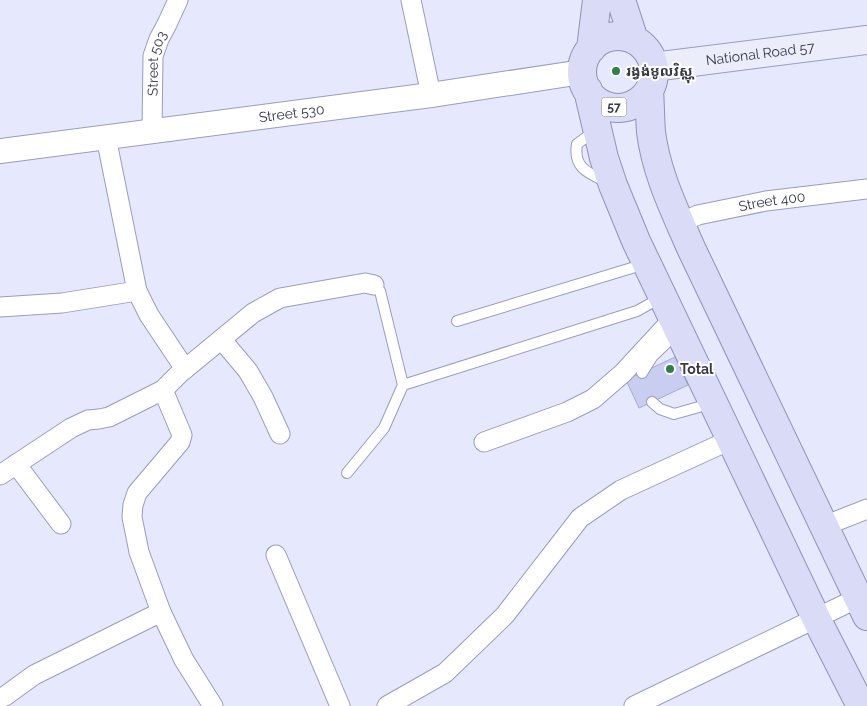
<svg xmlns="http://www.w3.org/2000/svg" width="867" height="706" font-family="Raleway,'Noto Sans Khmer',sans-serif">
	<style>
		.building { fill: #c9cdf0; stroke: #a7aacd }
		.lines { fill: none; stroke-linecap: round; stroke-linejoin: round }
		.service-casing { stroke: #999cbe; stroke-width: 12 }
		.minor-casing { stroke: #999cbe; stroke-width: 21 }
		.tertiary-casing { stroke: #999cbe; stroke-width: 26 }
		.secondary-casing { stroke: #999cbe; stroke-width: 30 }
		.primary-casing { stroke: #8f92b6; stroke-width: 30 }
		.service { stroke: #fff; stroke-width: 10 }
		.minor { stroke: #fff; stroke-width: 19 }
		.tertiary { stroke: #fff; stroke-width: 24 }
		.secondary { stroke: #ecedfb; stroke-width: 28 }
		.primary { stroke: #d9dbf7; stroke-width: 28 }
		.poi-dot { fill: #327d4b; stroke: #fff; stroke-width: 2 }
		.labels { text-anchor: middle; stroke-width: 4; stroke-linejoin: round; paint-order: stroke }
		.shield { fill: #fff; stroke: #73747e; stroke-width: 1 }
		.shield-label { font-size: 12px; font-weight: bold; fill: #373846 }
		.street-label { font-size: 14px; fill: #373846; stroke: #fff }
		.poi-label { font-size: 14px; font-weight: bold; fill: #373846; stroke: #fff; text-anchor: start }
	</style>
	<rect width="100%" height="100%" fill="#e6e8fe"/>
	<path class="building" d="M675,357L688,385L639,408L626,380Z"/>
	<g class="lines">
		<defs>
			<path id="service" d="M596,130L577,144C573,168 588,173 607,182
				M457,321L645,264
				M642,373L652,357L678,332
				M403,385L637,311L662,297
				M652,402L660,409L674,414L713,403
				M347,473L384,428L403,385L380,291L374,285"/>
			<g id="minor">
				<path d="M411,0L431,95"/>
				<path id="s1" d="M152,131L153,56L159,39L167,24L178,0"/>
				<path d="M106,137L137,291L149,315L185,369"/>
				<path id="s2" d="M680,223L698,215L766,201L867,189"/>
				<path d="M0,307L62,303L137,291"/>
				<path d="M222,340L248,371L263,397L280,434"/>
				<path d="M163,390L182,435L180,442L137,493L133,505L132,517L139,552L161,612L184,660L213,706"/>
				<path d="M484,442L567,412L593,399L623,373L672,320"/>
				<path d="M16,464L61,524"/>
				<path d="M0,475L71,428L88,420L99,419L109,417L163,390L179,374L253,313L280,298L365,283L374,285"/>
				<path d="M824,526L867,509"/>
				<path d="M276,555L340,706"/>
				<path d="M0,698L5,696L34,675L161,612"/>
				<path d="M387,706L445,673L505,615L580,518L621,490L730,440"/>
				<path d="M634,706L858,598"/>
			</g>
			<g id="tertiary">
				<path id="s3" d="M0,151L431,95L582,72"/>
			</g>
			<g id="secondary">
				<path id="s4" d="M653,67L867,40"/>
			</g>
			<path id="primary" d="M621,0L634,40
				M582 72a36 36 0 1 1 72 0a36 36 0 1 1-72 0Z
				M591,49L597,0
				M588,90L604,158L613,185L636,241L816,618L861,706
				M649,90C650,104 650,118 651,132C656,173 675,211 691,248L867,616"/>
		</defs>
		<use href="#service" class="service-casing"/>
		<use href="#minor" class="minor-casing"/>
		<use href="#tertiary" class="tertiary-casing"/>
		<use href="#secondary" class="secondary-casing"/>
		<use href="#primary" class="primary-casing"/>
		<use href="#service" class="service"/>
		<use href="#minor" class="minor"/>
		<use href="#tertiary" class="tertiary"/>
		<use href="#secondary" class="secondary"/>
		<use href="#primary" class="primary"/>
	</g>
	<g class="poi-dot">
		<circle cx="616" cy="71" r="5"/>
		<circle cx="670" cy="369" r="5"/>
	</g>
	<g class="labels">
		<rect class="shield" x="601.5" y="97.5" width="25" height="19" rx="4"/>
		<g class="shield-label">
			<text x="614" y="111">57</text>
		</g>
		<g class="street-label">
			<text dy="5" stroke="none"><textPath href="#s4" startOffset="108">National Road 57</textPath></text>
			<text dy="5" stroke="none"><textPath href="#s1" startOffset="68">Street 503</textPath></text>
			<text dy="5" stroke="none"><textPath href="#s3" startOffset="294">Street 530</textPath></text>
			<text dy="5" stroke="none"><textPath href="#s2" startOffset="95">Street 400</textPath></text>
		</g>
		<g class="poi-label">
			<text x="626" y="76">រង្វង់មូលវិស្ណុ</text>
			<text x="680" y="374">Total</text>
		</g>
	</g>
</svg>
